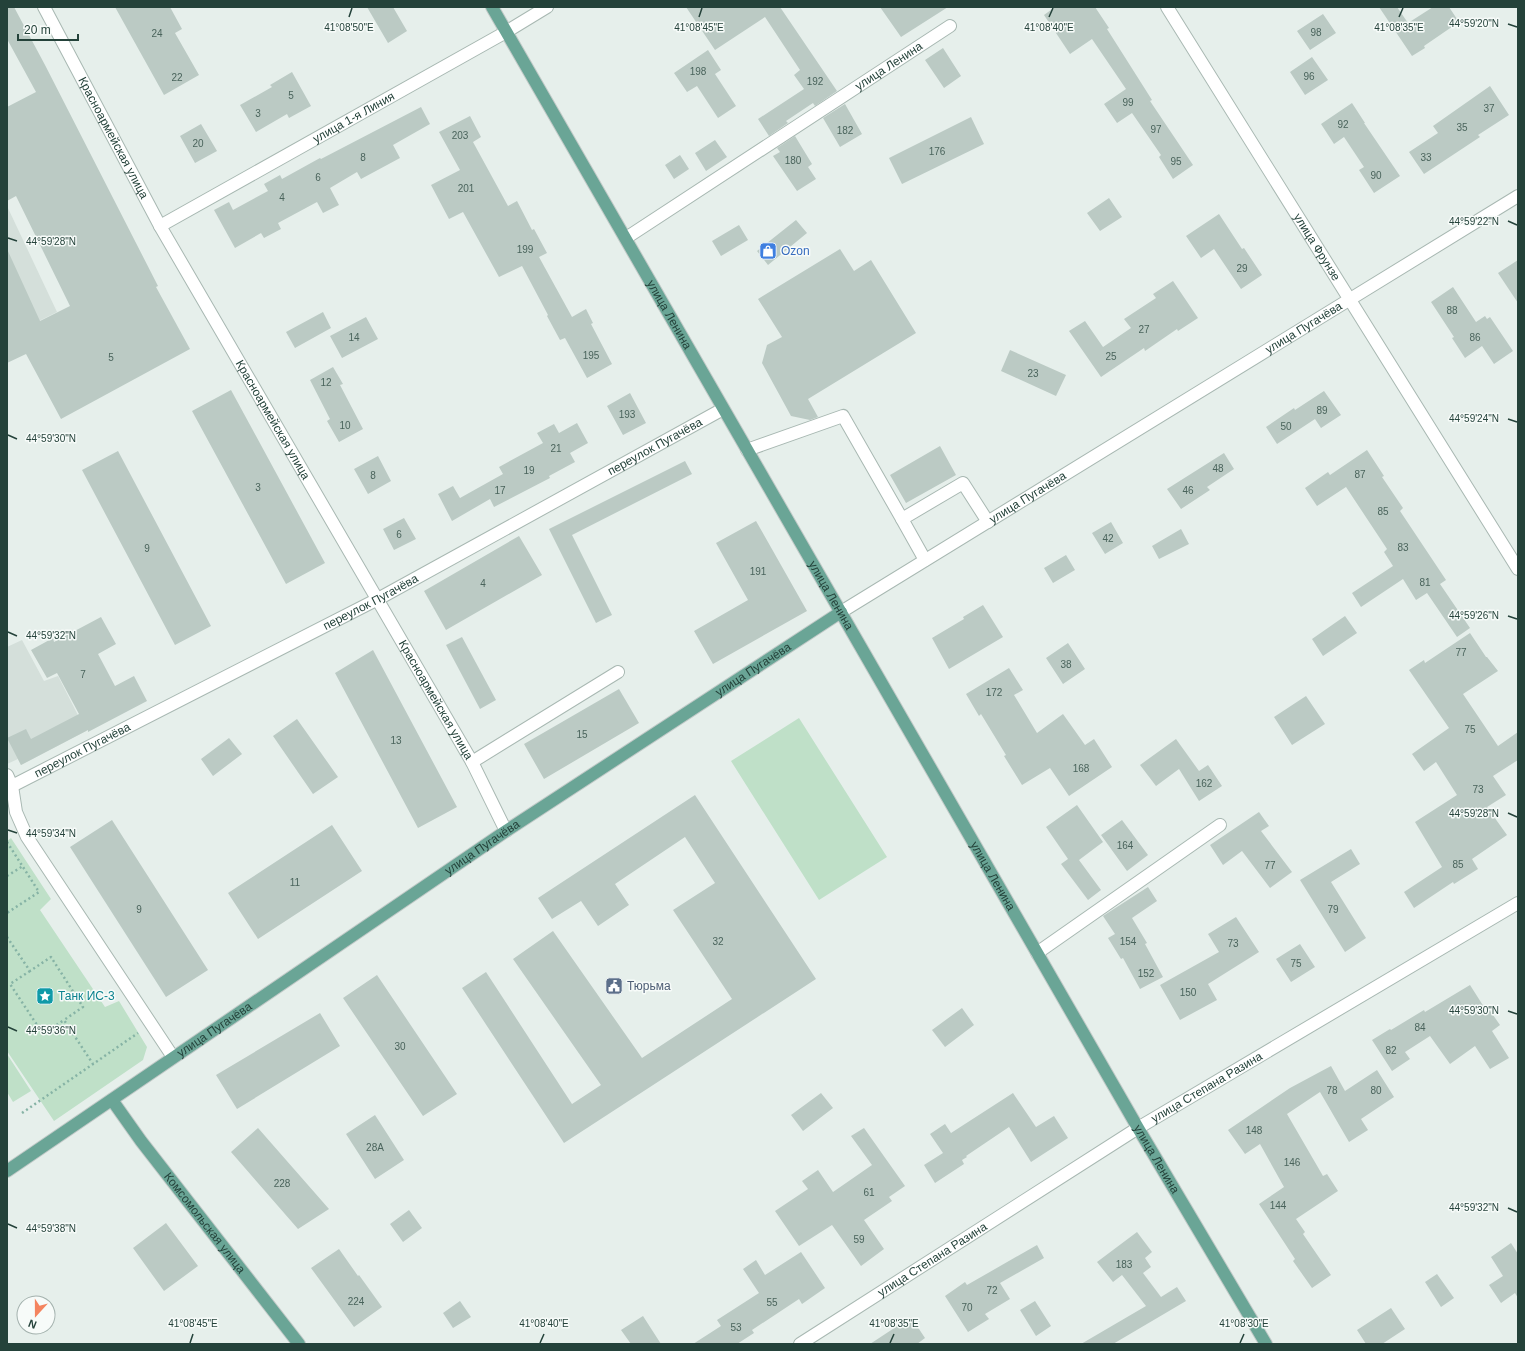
<svg xmlns="http://www.w3.org/2000/svg" width="1525" height="1351" font-family="Helvetica,sans-serif">
	<style>
		.built { fill: #d4dfda }
		.green { fill: #bfe0c8 }
		.building { fill: #bbcac4 }
		.lines { fill: none; stroke-linecap: round; stroke-linejoin: round }
		.minor-casing { stroke: #a8b8b2; stroke-width: 14 }
		.major-casing { stroke: #c2cac8; stroke-width: 14 }
		.path { stroke: #86b3a5; stroke-width: 2.5; stroke-dasharray: 2 3; stroke-linecap: butt }
		.minor { stroke: #fff; stroke-width: 12 }
		.major { stroke: #6aa596; stroke-width: 12 }
		.ticks { fill: none; stroke: #24423a; stroke-width: 1.5 }
		.labels { text-anchor: middle; stroke-width: 3; stroke-linejoin: round; paint-order: stroke }
		.number-label { font-size: 10px; fill: #4a645c }
		.street-label { font-size: 12px; fill: #24423a; stroke: #f7fbf9 }
		.shop-label { font-size: 12px; fill: #366cbe; stroke: #f7fbf9; text-anchor: start }
		.service-label { font-size: 12px; fill: #4e5e75; stroke: #f7fbf9; text-anchor: start }
		.culture-label { font-size: 12px; fill: #0d838f; stroke: #f7fbf9; text-anchor: start }
		.ticks-label { font-size: 10px; text-anchor: middle; fill: #24423a; stroke: #f7fbf9; stroke-width: 3; stroke-linejoin: round; paint-order: stroke }
	</style>
	<rect width="100%" height="100%" fill="#e6efeb"/>
	<path class="built" d="M7,206L57,312L7,337Z
		M22,640L44,681L58,676L86,731L21,765L18,759L7,764V647Z"/>
	<path class="green" d="M799,718L887,857L819,900L731,761Z
		M11,838L51,899L40,910L105,1007L119,1001L147,1047L143,1060L54,1121L7,1051V841Z
		M7,1054L31,1091L13,1102L7,1092Z"/>
	<path class="building" d="M7,7H14L45,65L158,286L156,287L190,349L61,419L26,354L7,363V249L40,321L70,306L16,196L7,201V107L36,92L7,39Z
		M115,7H170L182,29L175,33L199,75L164,95Z
		M367,7H393L407,31L388,43Z
		M686,7H780L837,91L815,106L813,103L786,121L788,123L769,136L758,119L804,89L794,75L800,70L765,17L715,50Z
		M880,7H948L901,37Z
		M1055,7H1095L1109,28L1107,29L1152,100L1150,101L1193,165L1173,179L1159,157L1161,155L1132,113L1117,123L1104,104L1126,89L1092,39L1070,54L1044,15Z
		M1379,7H1397L1408,23L1433,7H1449L1459,22L1424,46L1425,48L1412,56Z
		M1323,14L1336,33L1310,50L1297,31Z
		M943,48L961,76L944,88L925,60Z
		M708,50L721,70L715,74L736,106L718,118L697,86L687,92L674,73Z
		M1312,57L1328,80L1305,95L1290,72Z
		M292,72L311,106L289,118L287,114L256,132L240,105L272,87L270,85Z
		M1490,86L1509,115L1478,135L1480,137L1424,174L1409,152L1438,133L1433,126Z
		M1352,103L1365,123H1364L1400,176L1374,193L1359,170L1364,167L1344,137L1334,144L1321,124Z
		M845,104L862,134L840,147L823,118Z
		M421,107L430,124L393,145L400,158L361,179L357,172L330,188L339,205L323,213L317,202L278,223L281,229L264,238L261,233L235,248L214,210L229,202L233,210L268,191L264,184L280,175L282,179L320,158L321,159Z
		M470,116L481,137L473,142L508,206L517,201L532,230L534,229L547,253L539,257L572,317L586,309L593,323L591,324L612,364L587,378L565,338L560,340L547,316L548,315L522,266L499,277L463,212L449,219L431,185L460,170L439,132Z
		M971,117L984,144L902,184L889,158Z
		M201,124L217,151L195,163L180,136Z
		M795,136L812,164L808,167L816,179L797,191L773,156L780,152L777,148Z
		M715,140L727,157L706,171L695,153Z
		M680,155L689,169L674,179L665,165Z
		M1109,198L1122,217L1100,231L1087,213Z
		M1219,214L1242,249L1244,248L1262,275L1241,289L1214,249L1201,258L1186,236Z
		M796,220L807,233L768,265L757,251Z
		M739,225L748,240L721,256L712,241Z
		M840,249L854,271L871,260L916,333L808,399L818,417L810,420L791,416L762,363L767,345L782,337L758,299Z
		M1518,260V303L1498,273Z
		M1173,281L1198,318L1178,331L1177,329L1145,351L1144,348L1101,377L1069,331L1085,321L1103,347L1131,328L1124,319L1156,298L1153,294Z
		M1453,287L1476,322L1485,316L1487,319L1490,317L1513,351L1494,364L1482,346L1465,358L1452,338L1454,337L1431,302Z
		M323,312L331,328L295,348L286,332Z
		M366,317L378,339L342,358L330,336Z
		M1010,350L1066,375L1056,396L1001,371Z
		M333,367L343,384L340,385L363,429L339,442L327,421L330,419L310,380Z
		M231,390L325,563L286,584L192,411Z
		M1324,391L1341,415L1321,428L1315,419L1277,444L1266,427L1294,408L1295,410Z
		M630,393L646,423L623,435L607,406Z
		M577,423L588,443L570,453L575,462L549,476L550,478L494,507L490,499L452,521L438,494L453,486L460,498L503,474L499,467L543,443L537,433L554,424L559,433Z
		M940,446L956,475L906,503L890,475Z
		M1367,450L1384,476L1382,477L1403,508L1400,511L1446,580L1440,584L1470,628L1457,637L1427,593L1416,600L1403,579L1361,607L1352,593L1393,566L1384,552L1387,549L1346,487L1317,506L1305,488L1328,472L1330,475Z
		M118,451L211,626L175,645L82,470Z
		M1224,453L1234,469L1207,487L1210,490L1181,509L1167,489Z
		M378,456L391,481L368,494L354,469Z
		M685,461L692,474L572,535L612,615L596,623L549,529Z
		M404,518L416,539L394,550L383,529Z
		M756,521L807,611L713,664L694,631L748,600L716,543Z
		M1111,522L1123,543L1105,554L1092,533Z
		M1181,529L1189,544L1159,559L1152,546Z
		M519,536L542,575L446,630L424,591Z
		M1066,555L1075,570L1053,583L1044,568Z
		M983,605L1003,637L949,669L932,638L964,619L963,617Z
		M1345,616L1357,633L1323,656L1312,639Z
		M101,617L116,644L98,654L115,686L134,676L147,701L88,732V730L21,765L7,738L26,729L31,739L79,714L57,673L47,678L31,650L53,638L54,642Z
		M1470,633L1486,657H1487L1498,671L1463,694L1498,746L1518,732V760L1493,776L1506,795L1487,807L1507,835L1472,859L1478,869L1454,884L1453,882L1414,908L1404,892L1442,867L1415,822L1457,795L1436,762L1424,771L1412,754L1449,728L1409,670L1424,660L1425,663Z
		M462,637L496,700L480,709L446,645Z
		M1068,643L1085,669L1063,684L1046,658Z
		M373,650L457,807L418,828L335,673Z
		M1009,668L1023,690L1014,695L1037,733L1063,714L1085,745L1094,739L1112,767L1069,796L1050,768L1022,785L1004,756L1006,755L981,714L979,716L966,694Z
		M619,689L639,723L544,779L524,744Z
		M1306,696L1325,724L1292,745L1274,717Z
		M297,719L338,777L313,794L273,736Z
		M229,738L242,754L213,776L201,759Z
		M1176,739L1199,771L1208,765L1222,786L1199,801L1179,769L1156,786L1140,765Z
		M695,795L816,979L564,1143L462,988L486,972L572,1104L601,1085L513,959L553,931L642,1058L732,999L673,910L715,883L685,837L615,884L629,905L598,926L581,901L552,919L538,898Z
		M1077,805L1103,842L1079,860L1101,890L1088,900L1061,864L1068,859L1046,827Z
		M1259,812L1269,826L1261,831L1292,872L1270,888L1242,851L1223,865L1210,845Z
		M112,820L208,970L166,997L70,847Z
		M1122,820L1148,855L1127,871L1101,835Z
		M332,825L362,871L258,939L228,893Z
		M1351,849L1360,864L1331,882L1366,938L1345,952L1300,880Z
		M1148,887L1157,901L1132,918L1147,943L1145,944L1163,977L1140,989L1123,958L1121,959L1108,938L1115,934L1103,916Z
		M1236,917L1259,952L1208,984L1217,1000L1180,1020L1160,985L1219,952L1208,934Z
		M1300,944L1315,967L1291,982L1276,959Z
		M377,975L457,1094L423,1116L343,998Z
		M1470,985L1484,1007L1486,1005L1500,1025L1492,1031L1509,1058L1490,1069L1475,1046L1450,1064L1430,1036L1405,1052L1410,1059L1392,1071L1372,1040L1390,1029L1391,1030L1424,1010L1425,1012Z
		M962,1008L974,1025L945,1047L932,1030Z
		M320,1013L340,1046L237,1109L216,1075Z
		M1331,1066L1345,1091L1377,1070L1394,1097L1361,1119L1368,1130L1349,1142L1320,1092L1287,1114L1323,1176L1327,1174L1338,1191L1296,1219L1305,1232L1303,1234L1331,1275L1312,1288L1293,1261L1295,1259L1259,1204L1284,1187L1260,1144L1245,1154L1228,1130L1290,1088Z
		M821,1093L833,1108L803,1131L791,1115Z
		M1013,1093L1036,1127L1054,1116L1068,1138L1031,1162L1009,1127L966,1156L967,1157L962,1160L964,1164L935,1183L924,1165L943,1153L930,1134L945,1124L951,1133Z
		M375,1115L404,1160L375,1179L346,1134Z
		M258,1128L329,1209L298,1229L231,1152Z
		M864,1128L905,1186L889,1197L892,1201L864,1220L884,1249L861,1266L832,1225L799,1246L775,1211L808,1189L802,1181L818,1170L833,1192L872,1165L851,1136Z
		M409,1210L422,1228L403,1242L390,1224Z
		M166,1223L198,1266L164,1291L133,1248Z
		M1137,1232L1152,1252L1145,1258L1151,1267L1143,1273L1161,1297L1177,1287L1186,1301L1113,1344H1081L1146,1306L1122,1275L1113,1282L1097,1262Z
		M1511,1243L1518,1254V1298L1515,1293L1501,1303L1489,1285L1503,1276L1491,1257Z
		M1037,1245L1044,1258L1000,1283L1010,1299L985,1314L989,1319L968,1332L945,1296L965,1282L967,1285Z
		M339,1249L358,1276L359,1275L382,1307L354,1327L311,1268Z
		M801,1252L825,1288L802,1304L799,1299L752,1330L754,1333L737,1344H693L721,1326L717,1320L759,1293L743,1269L756,1260L765,1275Z
		M1437,1274L1454,1298L1441,1307L1425,1282Z
		M460,1301L471,1317L453,1328L443,1313Z
		M1035,1301L1051,1326L1036,1336L1020,1310Z
		M1391,1308L1405,1329L1382,1344H1366L1357,1330Z
		M643,1316L661,1344H631L621,1330Z
		M911,1317L925,1338L917,1344H870Z"/>
	<g class="lines">
		<defs>
			<g id="minor">
				<path id="s1" d="M44,7L160,226L472,762L506,831"/>
				<path id="s2" d="M1167,7L1518,569"/>
				<path id="s3" d="M160,226L506,32L547,7"/>
				<path id="s4" d="M626,238L950,26"/>
				<path d="M747,450L843,416L902,519"/>
				<path d="M925,560L902,519L963,483L988,522"/>
				<path id="s5" d="M841,612L1518,196"/>
				<path d="M472,762L618,672"/>
				<path d="M7,775L12,786L16,812L27,837L173,1057"/>
				<path id="s6" d="M12,786L378,599L723,409"/>
				<path d="M1037,953L1220,825"/>
				<path id="s7" d="M800,1344L1138,1128L1518,903"/>
			</g>
			<g id="major">
				<path id="s8" d="M492,7L1138,1128L1266,1344"/>
				<path id="s9" d="M112,1100L141,1141L299,1344"/>
				<path id="s10" d="M7,1171L506,831L841,612"/>
			</g>
		</defs>
		<use href="#minor" class="minor-casing"/>
		<use href="#major" class="major-casing"/>
		<path class="path" d="M7,842L39,892L7,913
			M7,876L23,866
			M7,937L30,971L51,957L83,1007L64,1020L93,1064
			M30,971L10,984L43,1034L64,1020
			M22,1113L138,1033"/>
		<use href="#minor" class="minor"/>
		<use href="#major" class="major"/>
	</g>
	<path class="ticks" d="M349,17L352,8M699,17L702,8M1049,17L1053,8M1399,17L1403,8M1508,24L1517,27M1508,221L1517,225M8,238L17,241M1508,419L1517,422M8,435L17,439M1508,616L1517,619M8,632L17,636M1508,813L1517,817M8,830L17,833M1508,1011L1517,1014M8,1027L17,1031M1508,1208L1517,1212M8,1224L17,1228M190,1343L193,1334M540,1343L544,1334M890,1343L894,1334M1240,1343L1244,1334"/>
	<defs>
		<symbol id="shop-square" viewBox="-11 -11 22 22"><rect x="-9" y="-9" width="18" height="18" rx="4" fill="#3f7fe0" stroke="#f7fbf9"/><path d="M-5-2.5h2.3a2.7 3.5 0 0 1 5.4 0H5L5.5 6h-11ZM-1.5-2.5h3a1.5 2.3 0 0 0-3 0Z" fill="#fff"/></symbol>
		<symbol id="civic-square" viewBox="-11 -11 22 22"><rect x="-9" y="-9" width="18" height="18" rx="4" fill="#5c6f8a" stroke="#f7fbf9"/><path d="M-.6-6.5H3V-4.5H.6V-3L4-1V1h2V6H-6V1h2V-1L-.6-3ZM-1.2 2.5V6h2.4V2.5Z" fill="#fff"/></symbol>
		<symbol id="sight-square" viewBox="-11 -11 22 22"><rect x="-9" y="-9" width="18" height="18" rx="4" fill="#0f9aa8" stroke="#f7fbf9"/><path d="M0-6L1.8-2.2L6-1.7L2.9 1.2L3.7 5.4L0 3.3L-3.7 5.4L-2.9 1.2L-6-1.7L-1.8-2.2Z" fill="#fff"/></symbol>
	</defs>
	<g fill-rule="evenodd">
		<use href="#shop-square" x="758" y="241" width="20" height="20"/>
		<use href="#civic-square" x="604" y="976" width="20" height="20"/>
		<use href="#sight-square" x="35" y="986" width="20" height="20"/>
	</g>
	<g class="labels">
		<g class="number-label">
			<text x="1316" y="36">98</text>
			<text x="157" y="37">24</text>
			<text x="698" y="75">198</text>
			<text x="1309" y="80">96</text>
			<text x="177" y="81">22</text>
			<text x="815" y="85">192</text>
			<text x="291" y="99">5</text>
			<text x="1128" y="106">99</text>
			<text x="1489" y="112">37</text>
			<text x="258" y="117">3</text>
			<text x="1343" y="128">92</text>
			<text x="1462" y="131">35</text>
			<text x="1156" y="133">97</text>
			<text x="845" y="134">182</text>
			<text x="460" y="139">203</text>
			<text x="198" y="147">20</text>
			<text x="937" y="155">176</text>
			<text x="363" y="161">8</text>
			<text x="1426" y="161">33</text>
			<text x="793" y="164">180</text>
			<text x="1176" y="165">95</text>
			<text x="1376" y="179">90</text>
			<text x="318" y="181">6</text>
			<text x="466" y="192">201</text>
			<text x="282" y="201">4</text>
			<text x="525" y="253">199</text>
			<text x="1242" y="272">29</text>
			<text x="1452" y="314">88</text>
			<text x="1144" y="333">27</text>
			<text x="354" y="341">14</text>
			<text x="1475" y="341">86</text>
			<text x="591" y="359">195</text>
			<text x="1111" y="360">25</text>
			<text x="111" y="361">5</text>
			<text x="1033" y="377">23</text>
			<text x="326" y="386">12</text>
			<text x="1322" y="414">89</text>
			<text x="627" y="418">193</text>
			<text x="345" y="429">10</text>
			<text x="1286" y="430">50</text>
			<text x="556" y="452">21</text>
			<text x="1218" y="472">48</text>
			<text x="529" y="474">19</text>
			<text x="1360" y="478">87</text>
			<text x="373" y="479">8</text>
			<text x="258" y="491">3</text>
			<text x="500" y="494">17</text>
			<text x="1188" y="494">46</text>
			<text x="1383" y="515">85</text>
			<text x="399" y="538">6</text>
			<text x="1108" y="542">42</text>
			<text x="1403" y="551">83</text>
			<text x="147" y="552">9</text>
			<text x="758" y="575">191</text>
			<text x="1425" y="586">81</text>
			<text x="483" y="587">4</text>
			<text x="1461" y="656">77</text>
			<text x="1066" y="668">38</text>
			<text x="83" y="678">7</text>
			<text x="994" y="696">172</text>
			<text x="1470" y="733">75</text>
			<text x="582" y="738">15</text>
			<text x="396" y="744">13</text>
			<text x="1081" y="772">168</text>
			<text x="1204" y="787">162</text>
			<text x="1478" y="793">73</text>
			<text x="1125" y="849">164</text>
			<text x="1458" y="868">85</text>
			<text x="1270" y="869">77</text>
			<text x="295" y="886">11</text>
			<text x="139" y="913">9</text>
			<text x="1333" y="913">79</text>
			<text x="718" y="945">32</text>
			<text x="1128" y="945">154</text>
			<text x="1233" y="947">73</text>
			<text x="1296" y="967">75</text>
			<text x="1146" y="977">152</text>
			<text x="1188" y="996">150</text>
			<text x="1420" y="1031">84</text>
			<text x="400" y="1050">30</text>
			<text x="1391" y="1054">82</text>
			<text x="1332" y="1094">78</text>
			<text x="1376" y="1094">80</text>
			<text x="1254" y="1134">148</text>
			<text x="375" y="1151">28А</text>
			<text x="1292" y="1166">146</text>
			<text x="282" y="1187">228</text>
			<text x="869" y="1196">61</text>
			<text x="1278" y="1209">144</text>
			<text x="859" y="1243">59</text>
			<text x="1124" y="1268">183</text>
			<text x="992" y="1294">72</text>
			<text x="356" y="1305">224</text>
			<text x="772" y="1306">55</text>
			<text x="967" y="1311">70</text>
			<text x="736" y="1331">53</text>
		</g>
		<g class="street-label">
			<text dy="4" stroke="none"><textPath href="#s4" startOffset="314">улица Ленина</textPath></text>
			<text dy="4" stroke="none"><textPath href="#s3" startOffset="222">улица 1-я Линия</textPath></text>
			<text dy="4" stroke="none"><textPath href="#s1" startOffset="148">Красноармейская улица</textPath></text>
			<text dy="4" stroke="none"><textPath href="#s2" startOffset="283">улица Фрунзе</textPath></text>
			<text dy="4" stroke="none"><textPath href="#s8" startOffset="355">улица Ленина</textPath></text>
			<text dy="4" stroke="none"><textPath href="#s5" startOffset="543">улица Пугачёва</textPath></text>
			<text dy="4" stroke="none"><textPath href="#s1" startOffset="472">Красноармейская улица</textPath></text>
			<text dy="4" stroke="none"><textPath href="#s6" startOffset="727">переулок Пугачёва</textPath></text>
			<text dy="4" stroke="none"><textPath href="#s5" startOffset="219">улица Пугачёва</textPath></text>
			<text dy="4" stroke="none"><textPath href="#s8" startOffset="679">улица Ленина</textPath></text>
			<text dy="4" stroke="none"><textPath href="#s6" startOffset="403">переулок Пугачёва</textPath></text>
			<text dy="4" stroke="none"><textPath href="#s10" startOffset="899">улица Пугачёва</textPath></text>
			<text dy="4" stroke="none"><textPath href="#s1" startOffset="796">Красноармейская улица</textPath></text>
			<text dy="4" stroke="none"><textPath href="#s6" startOffset="79">переулок Пугачёва</textPath></text>
			<text dy="4" stroke="none"><textPath href="#s10" startOffset="575">улица Пугачёва</textPath></text>
			<text dy="4" stroke="none"><textPath href="#s8" startOffset="1003">улица Ленина</textPath></text>
			<text dy="4" stroke="none"><textPath href="#s10" startOffset="251">улица Пугачёва</textPath></text>
			<text dy="4" stroke="none"><textPath href="#s7" startOffset="481">улица Степана Разина</textPath></text>
			<text dy="4" stroke="none"><textPath href="#s8" startOffset="1330">улица Ленина</textPath></text>
			<text dy="4" stroke="none"><textPath href="#s9" startOffset="154">Комсомольская улица</textPath></text>
			<text dy="4" stroke="none"><textPath href="#s7" startOffset="157">улица Степана Разина</textPath></text>
		</g>
		<g class="shop-label">
			<text x="781" y="255">Ozon</text>
		</g>
		<g class="service-label">
			<text x="627" y="990">Тюрьма</text>
		</g>
		<g class="culture-label">
			<text x="58" y="1000">Танк ИС-3</text>
		</g>
	</g>
	<g class="ticks-label">
		<text x="1474" y="27">44°59'20"N</text>
		<text x="349" y="31">41°08'50"E</text>
		<text x="699" y="31">41°08'45"E</text>
		<text x="1049" y="31">41°08'40"E</text>
		<text x="1399" y="31">41°08'35"E</text>
		<text x="1474" y="225">44°59'22"N</text>
		<text x="51" y="245">44°59'28"N</text>
		<text x="1474" y="422">44°59'24"N</text>
		<text x="51" y="442">44°59'30"N</text>
		<text x="1474" y="619">44°59'26"N</text>
		<text x="51" y="639">44°59'32"N</text>
		<text x="1474" y="817">44°59'28"N</text>
		<text x="51" y="837">44°59'34"N</text>
		<text x="1474" y="1014">44°59'30"N</text>
		<text x="51" y="1034">44°59'36"N</text>
		<text x="1474" y="1211">44°59'32"N</text>
		<text x="51" y="1232">44°59'38"N</text>
		<text x="193" y="1327">41°08'45"E</text>
		<text x="544" y="1327">41°08'40"E</text>
		<text x="894" y="1327">41°08'35"E</text>
		<text x="1244" y="1327">41°08'30"E</text>
	</g>
	<rect width="1525" height="1351" fill="none" stroke="#24423a" stroke-width="16"/>
	<g transform="translate(36 1315) rotate(201)"><circle r="19" fill="#f7fbf9" stroke="#a3b1ad"/>
	<path d="M0-3L7 15L0 10L-7 15Z" fill="#f4845f"/>
	<text y="-6" font-size="11" font-weight="bold" text-anchor="middle" fill="#24423a">N</text>
	</g>
	<path d="M18 34v6h60v-6" fill="none" stroke="#24423a" stroke-width="2"/>
	<text x="24" y="34" font-size="12" fill="#24423a" stroke="#f7fbf9" stroke-width="3" paint-order="stroke">20 m</text>
</svg>
